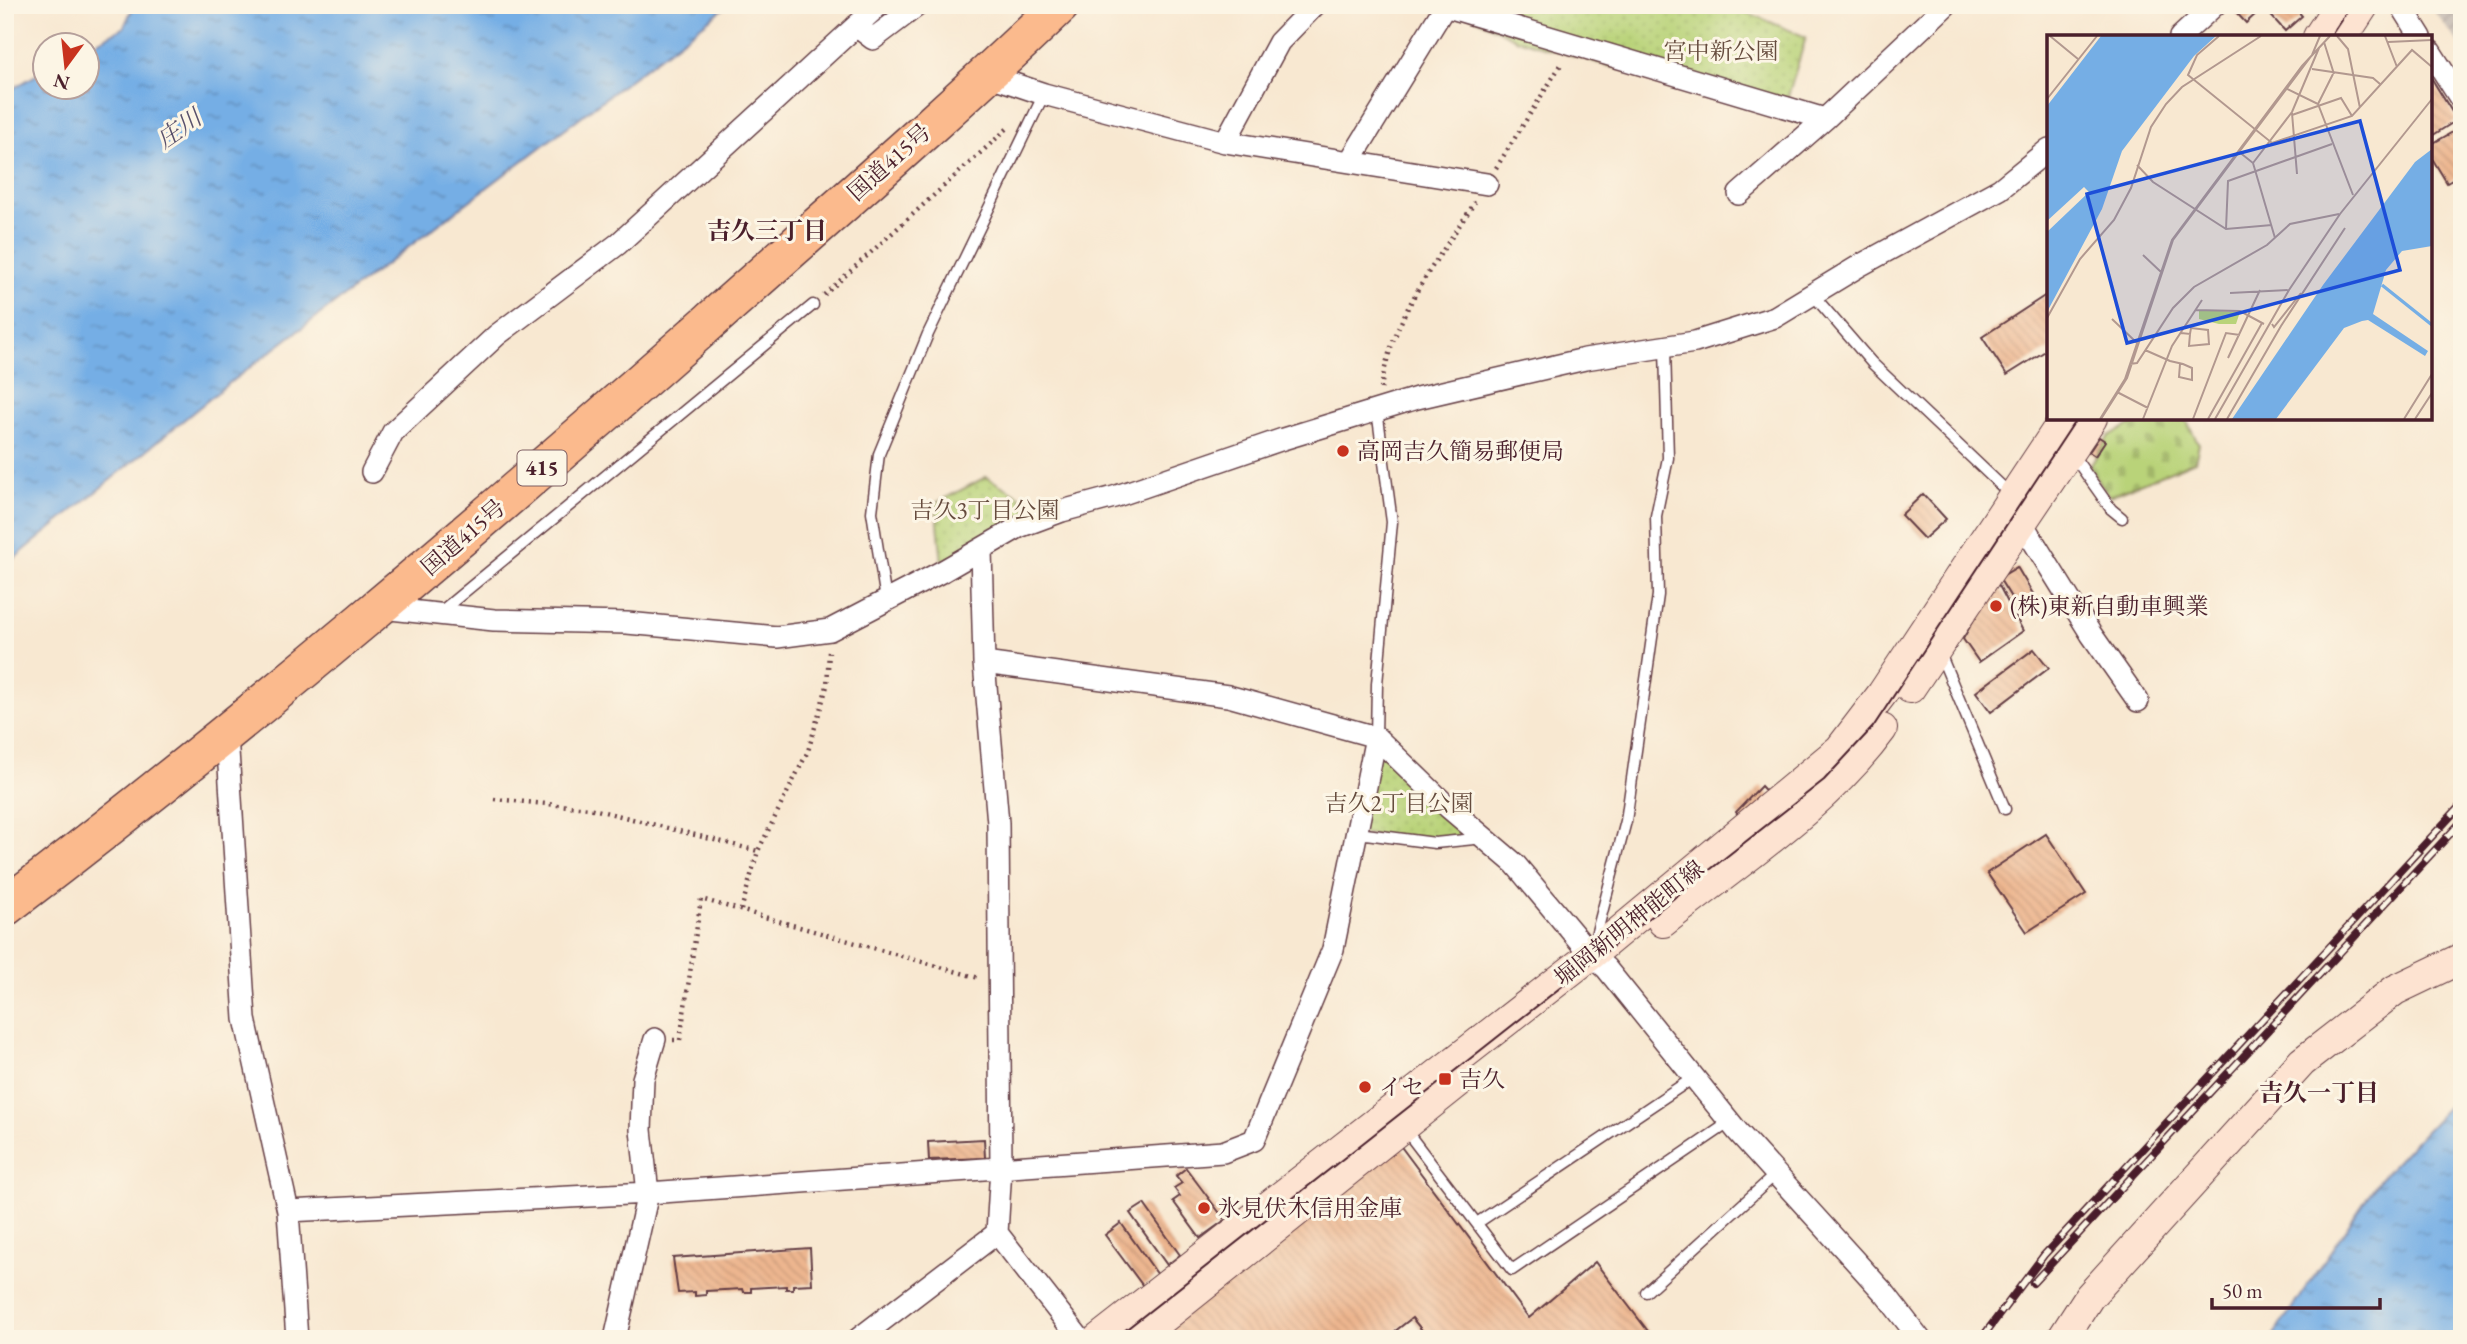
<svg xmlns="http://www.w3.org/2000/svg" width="2467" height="1344" font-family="'EB Garamond','Noto Serif JP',serif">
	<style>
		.industrial { fill: url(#industrial-furrows) }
		.cemetery { fill: url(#cemetery-stones); stroke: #827952; stroke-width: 2 }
		.park { fill: url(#park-dots); stroke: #827952; stroke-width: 2 }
		.water { fill: url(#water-ripples); stroke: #606688; stroke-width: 2 }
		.building { fill: url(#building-back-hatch) }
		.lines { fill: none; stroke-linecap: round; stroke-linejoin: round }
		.lane-casing { stroke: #643d44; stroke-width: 13 }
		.street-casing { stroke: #643d44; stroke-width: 24 }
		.secondary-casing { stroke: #643d44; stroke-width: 32 }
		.highway-casing { stroke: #643d44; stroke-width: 41 }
		.path { stroke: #643d44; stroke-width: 4.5; stroke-dasharray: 2 5; stroke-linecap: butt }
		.lane { stroke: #fff; stroke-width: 10 }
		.street { stroke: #fff; stroke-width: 21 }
		.secondary { stroke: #fde3d1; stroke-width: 30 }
		.highway { stroke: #fbba8d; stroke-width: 38 }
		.tram { stroke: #4a1f2b; stroke-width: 2 }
		.rail-casing { stroke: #4a1f2b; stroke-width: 8 }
		.rail { stroke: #fcf5e5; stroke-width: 5; stroke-dasharray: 16; stroke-linecap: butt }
		.poi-dot { fill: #c8321e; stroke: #fcf5e5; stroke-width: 2.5 }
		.labels { text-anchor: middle; stroke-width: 6; stroke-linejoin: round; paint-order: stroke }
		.shield { fill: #fcf5e5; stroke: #7f5f63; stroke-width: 2 }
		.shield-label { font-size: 21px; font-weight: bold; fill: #4a1f2b }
		.park-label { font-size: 23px; fill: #664c3e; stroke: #fcf5e5 }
		.street-label { font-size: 23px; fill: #4a1f2b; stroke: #fcf5e5 }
		.poi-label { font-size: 23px; fill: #4a1f2b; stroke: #fcf5e5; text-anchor: start }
		.water-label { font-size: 24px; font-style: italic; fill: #59516c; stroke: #fcf5e5 }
		.neighbourhood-label { font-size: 24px; font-weight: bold; fill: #4a1f2b; stroke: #fcf5e5 }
		.inset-river { fill: none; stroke: #75aee5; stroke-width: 3.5 }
		.inset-road { fill: none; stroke: #b2988f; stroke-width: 2 }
		.view { fill: #1d4ed8; fill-opacity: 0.15; stroke: #1d4ed8; stroke-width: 3.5 }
		.inset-edge { fill: none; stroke: #4a1f2b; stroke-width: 3.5 }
	</style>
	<defs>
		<pattern id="industrial-furrows" width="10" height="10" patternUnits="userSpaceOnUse" patternTransform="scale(1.75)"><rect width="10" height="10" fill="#ccc2b9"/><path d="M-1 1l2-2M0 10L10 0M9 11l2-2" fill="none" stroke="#b1a69f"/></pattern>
		<pattern id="cemetery-stones" width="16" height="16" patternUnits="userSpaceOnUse" patternTransform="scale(1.75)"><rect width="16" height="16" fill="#b9d379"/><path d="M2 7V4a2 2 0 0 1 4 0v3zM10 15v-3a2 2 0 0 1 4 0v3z" fill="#a1b569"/></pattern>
		<pattern id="park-dots" width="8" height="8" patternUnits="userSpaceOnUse" patternTransform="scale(1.75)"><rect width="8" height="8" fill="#b9d379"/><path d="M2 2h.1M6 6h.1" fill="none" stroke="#a1b569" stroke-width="1.8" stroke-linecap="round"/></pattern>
		<pattern id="water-ripples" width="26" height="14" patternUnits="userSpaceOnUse" patternTransform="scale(1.75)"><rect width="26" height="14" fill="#75aee5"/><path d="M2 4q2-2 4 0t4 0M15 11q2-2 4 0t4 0" fill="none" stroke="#628dba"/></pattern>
		<pattern id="building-back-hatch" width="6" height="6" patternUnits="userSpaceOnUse" patternTransform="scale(1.75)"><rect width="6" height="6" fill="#edb68f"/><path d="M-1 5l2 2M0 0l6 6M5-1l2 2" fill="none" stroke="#cd9c7c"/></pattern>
	</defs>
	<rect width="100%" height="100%" fill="#fcf5e5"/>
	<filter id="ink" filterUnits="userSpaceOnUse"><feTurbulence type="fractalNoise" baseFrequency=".0143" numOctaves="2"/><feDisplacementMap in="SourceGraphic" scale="14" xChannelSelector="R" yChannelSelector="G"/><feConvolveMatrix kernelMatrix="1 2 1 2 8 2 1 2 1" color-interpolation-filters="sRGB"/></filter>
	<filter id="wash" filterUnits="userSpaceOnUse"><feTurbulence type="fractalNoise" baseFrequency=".00686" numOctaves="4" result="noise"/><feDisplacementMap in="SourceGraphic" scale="28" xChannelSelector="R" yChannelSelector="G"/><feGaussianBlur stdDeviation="1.57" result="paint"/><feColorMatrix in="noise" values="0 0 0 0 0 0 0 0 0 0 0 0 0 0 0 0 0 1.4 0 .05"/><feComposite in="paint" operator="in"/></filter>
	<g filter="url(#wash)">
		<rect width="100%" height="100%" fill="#f8e8d1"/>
		<path class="industrial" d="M2429,5H2462V47Z"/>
		<path class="cemetery" d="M2143,418L2186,420L2199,444L2195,461L2110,496L2089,468L2109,436Z"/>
		<path class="park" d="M1450,5H1730L1806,37L1782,116L1516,39Z
			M986,477L1020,496L1030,519L942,563L936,503Z
			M1376,737L1485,838L1435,843L1358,833Z"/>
		<path class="water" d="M134,5H728L224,387L5,566V93L45,70L46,88H88V47L124,27Z
			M2462,1092V1339H2271L2379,1180Z"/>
		<g id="blocks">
			<path class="building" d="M2237,5H2252L2258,12L2246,23L2233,9Z
				M2269,5H2293L2302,16L2285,31L2265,9Z
				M2430,76L2457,120L2430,137Z
				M2460,128L2462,174L2447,183L2430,155V145Z
				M2049,293V353L2047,350L2007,375L1982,337Z
				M2099,437L2105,441L2095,456L2089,452Z
				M1923,494L1946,519L1924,539L1901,515Z
				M2017,567L2033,594L2015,604L1999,578Z
				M1996,580L2023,631L1979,662L1963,639Z
				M2034,649L2049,668L1991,712L1976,692Z
				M1761,786L1775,801L1745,824L1736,812Z
				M2046,834L2086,894L2027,932L1987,873Z
				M984,1139L985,1158L929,1160L928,1142Z
				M1399,1144L1529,1318L1595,1262L1654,1339H1429L1412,1318L1385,1339H1151Z
				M1186,1168L1225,1220L1200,1238L1173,1201L1180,1196L1174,1188L1182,1183L1176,1176Z
				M1144,1204L1180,1255L1167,1265L1130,1213Z
				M1121,1223L1158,1275L1143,1286L1105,1235Z
				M810,1248L812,1284L793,1285V1289H786V1286L751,1288V1292H743L742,1289L706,1291V1295L695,1296V1292L678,1293L673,1258Z"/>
		</g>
	</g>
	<g filter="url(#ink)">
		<use href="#blocks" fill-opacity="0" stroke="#643d44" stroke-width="2"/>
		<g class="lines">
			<defs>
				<path id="lane" d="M1814,296L1872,363L2011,495
					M2072,454L2111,509L2122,518
					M886,600L872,512L879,454L928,334L1044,94
					M439,613L813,305
					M1939,651L2005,809
					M1376,737L1377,684L1392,522L1377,410
					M1358,833L1435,843L1484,838
					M1594,943L1626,821L1658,595L1656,516L1668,458L1665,348
					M1404,1128L1512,1270L1730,1122
					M1477,1223L1693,1078
					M1646,1292L1777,1173"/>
				<path id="street" d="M1441,5L1825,119
					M2401,5L2421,37
					M856,26L873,39L918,5
					M2180,37L2215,5
					M2430,51L2462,101
					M987,75L1044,94L1225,142L1487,184
					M1225,142L1279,42L1315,5
					M1350,161L1444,8
					M1739,194L1825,119L1946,5
					M372,472L393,432L497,335L618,244L879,5
					M2022,523L2091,634L2138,701
					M981,550L984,663L998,823L1001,1167L997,1233L1080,1339
					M381,608L494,620L627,623L777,637L830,630L943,571L1019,527L1062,511L1114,497L1283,439L1417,398L1585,359L1695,342L1775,317L1859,266L2000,189L2049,149
					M984,663L1228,696L1376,737L1448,807L1515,864L1591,955L1606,968L1738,1132L1886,1295L1920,1339
					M227,735L245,1019L288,1211L297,1339
					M288,1211L648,1193L1223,1152L1254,1140L1333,949L1376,737
					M615,1339L648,1193L641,1130L643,1079L655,1039
					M858,1339L997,1233"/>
				<path id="secondary" d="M2318,37L2339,5
					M2343,37L2364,5
					M1910,688L2092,418
					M1663,922C1737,863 1826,806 1882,729
					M1098,1339L1591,955L1840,749L1882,694L2065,418
					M1137,1339L1461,1080
					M2062,1339L2089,1297L2302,1062L2395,990L2462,958"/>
				<path id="highway" d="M5,907C248,722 479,525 708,323C826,218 946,115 1060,5"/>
			</defs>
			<use href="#lane" class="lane-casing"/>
			<use href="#street" class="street-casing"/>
			<use href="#secondary" class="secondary-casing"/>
			<use href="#highway" class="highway-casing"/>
			<path class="path" d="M1496,168L1562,63
				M824,295L1009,127
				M1381,389C1391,317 1437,261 1475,202
				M494,799L589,808L758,851
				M741,910L758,851L808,751L827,686L829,651
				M673,1040H680L701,899L979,978"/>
			<use href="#lane" class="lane"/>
			<use href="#street" class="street"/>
			<use href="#secondary" class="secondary"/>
			<use href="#highway" class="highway"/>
			<path class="tram" d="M2330,37L2351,5
				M1114,1339L1824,780L1873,727L2077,418"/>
			<defs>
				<path id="rail" d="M2033,1283L2462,821
					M1981,1339L2044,1255L2462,804"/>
			</defs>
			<use href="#rail" class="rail-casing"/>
			<use href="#rail" class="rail"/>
		</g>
	</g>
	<g class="poi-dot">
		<circle cx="1343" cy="451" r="7"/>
		<circle cx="1996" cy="606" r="7"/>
		<rect x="1438" y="1072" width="14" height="14" rx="3.5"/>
		<circle cx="1365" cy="1087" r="7"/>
		<circle cx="1204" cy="1208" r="7"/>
	</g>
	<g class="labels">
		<rect class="shield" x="517.5" y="450.5" width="49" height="35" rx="5"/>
		<g class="shield-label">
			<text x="542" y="475">415</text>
		</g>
		<g class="park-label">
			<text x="1721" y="59">宮中新公園</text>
			<text x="985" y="518">吉久3丁目公園</text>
			<text x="1399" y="811">吉久2丁目公園</text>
		</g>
		<g class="street-label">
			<text transform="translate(889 162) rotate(-42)" y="8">国道415号</text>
			<text transform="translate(463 537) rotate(-41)" y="8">国道415号</text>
			<text transform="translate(1629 923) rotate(-39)" y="8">堀岡新明神能町線</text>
		</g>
		<g class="poi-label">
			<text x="1357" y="459">高岡吉久簡易郵便局</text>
			<text x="2010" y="614">(株)東新自動車興業</text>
			<text x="1459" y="1087">吉久</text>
			<text x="1379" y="1095">イセ</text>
			<text x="1218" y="1216">氷見伏木信用金庫</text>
		</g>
		<g class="water-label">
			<text transform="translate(179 129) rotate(-35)" y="8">庄川</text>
		</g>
		<g class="neighbourhood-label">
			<text x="767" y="239">吉久三丁目</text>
			<text x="2319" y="1101">吉久一丁目</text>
		</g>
	</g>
	<g transform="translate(2047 35)">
		<rect width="385" height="385" fill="#f8e8d1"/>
		<path d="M152,275L193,277L189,289H172L152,284Z" fill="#b9d379"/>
		<path d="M54,1H169L147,21L75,116L55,174L0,277V197L42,157L37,152L0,186V71ZM385,114V211L355,216L339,235L326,279L381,316L378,321L321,285L315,286L297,293L229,384H185L276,250L368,127Z" fill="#75aee5"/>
		<path class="inset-river" d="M335,250L385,290"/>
		<path class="inset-road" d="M3,1L31,24M172,1L150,20L141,40L225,108L305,81L365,15L385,32M290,1L301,14L313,73M338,1L350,32M277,7L287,39M341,7L385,5M265,34L326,43L333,49M238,53L271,69L306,160M0,64L50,1M271,69L286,39M245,78L250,139M245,80L294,63L305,81M191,116L206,128L228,203M206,128L245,77L272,13M90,130L106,147L179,194L225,190M179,194L181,146L285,109M96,220L114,237M183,258L242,255M148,275L193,276L217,289M0,283L33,224L67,185L84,153L104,92L119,69L135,52L214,1M65,284L90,308M225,289L227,292L254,258M134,298L143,299L144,293L161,295L162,309L142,311L143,299M98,315L123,326L136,329L145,333V345L132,342L133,329M181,323L213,255M83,329L90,328L126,273L147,252L220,210L243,189L292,179M70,357L101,373M53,384L78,344L125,205L255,31L283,1M54,384L80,343L126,205L265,20L273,1M96,384L125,311L155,265M146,384L179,298L193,300M161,384L215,288M168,384L242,255L293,179L385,64M180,384L234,291L298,193M357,384L385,339M368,384L385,358"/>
		<path class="view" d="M313,86L353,235L80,308L40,159Z"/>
		<rect width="385" height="385" class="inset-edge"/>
	</g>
	<rect width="2467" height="1344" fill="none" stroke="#fcf5e5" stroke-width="28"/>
	<g transform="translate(66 66) rotate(195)"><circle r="33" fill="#fcf5e5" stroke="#b59f9b" stroke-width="2"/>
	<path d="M0-5L12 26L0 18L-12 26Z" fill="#c8321e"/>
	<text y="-10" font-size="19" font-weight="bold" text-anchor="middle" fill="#4a1f2b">N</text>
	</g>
	<path d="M2212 1298v10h168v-10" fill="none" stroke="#4a1f2b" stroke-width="3.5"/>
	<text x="2222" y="1298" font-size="21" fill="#4a1f2b" stroke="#fcf5e5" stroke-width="5" paint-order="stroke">50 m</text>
</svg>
